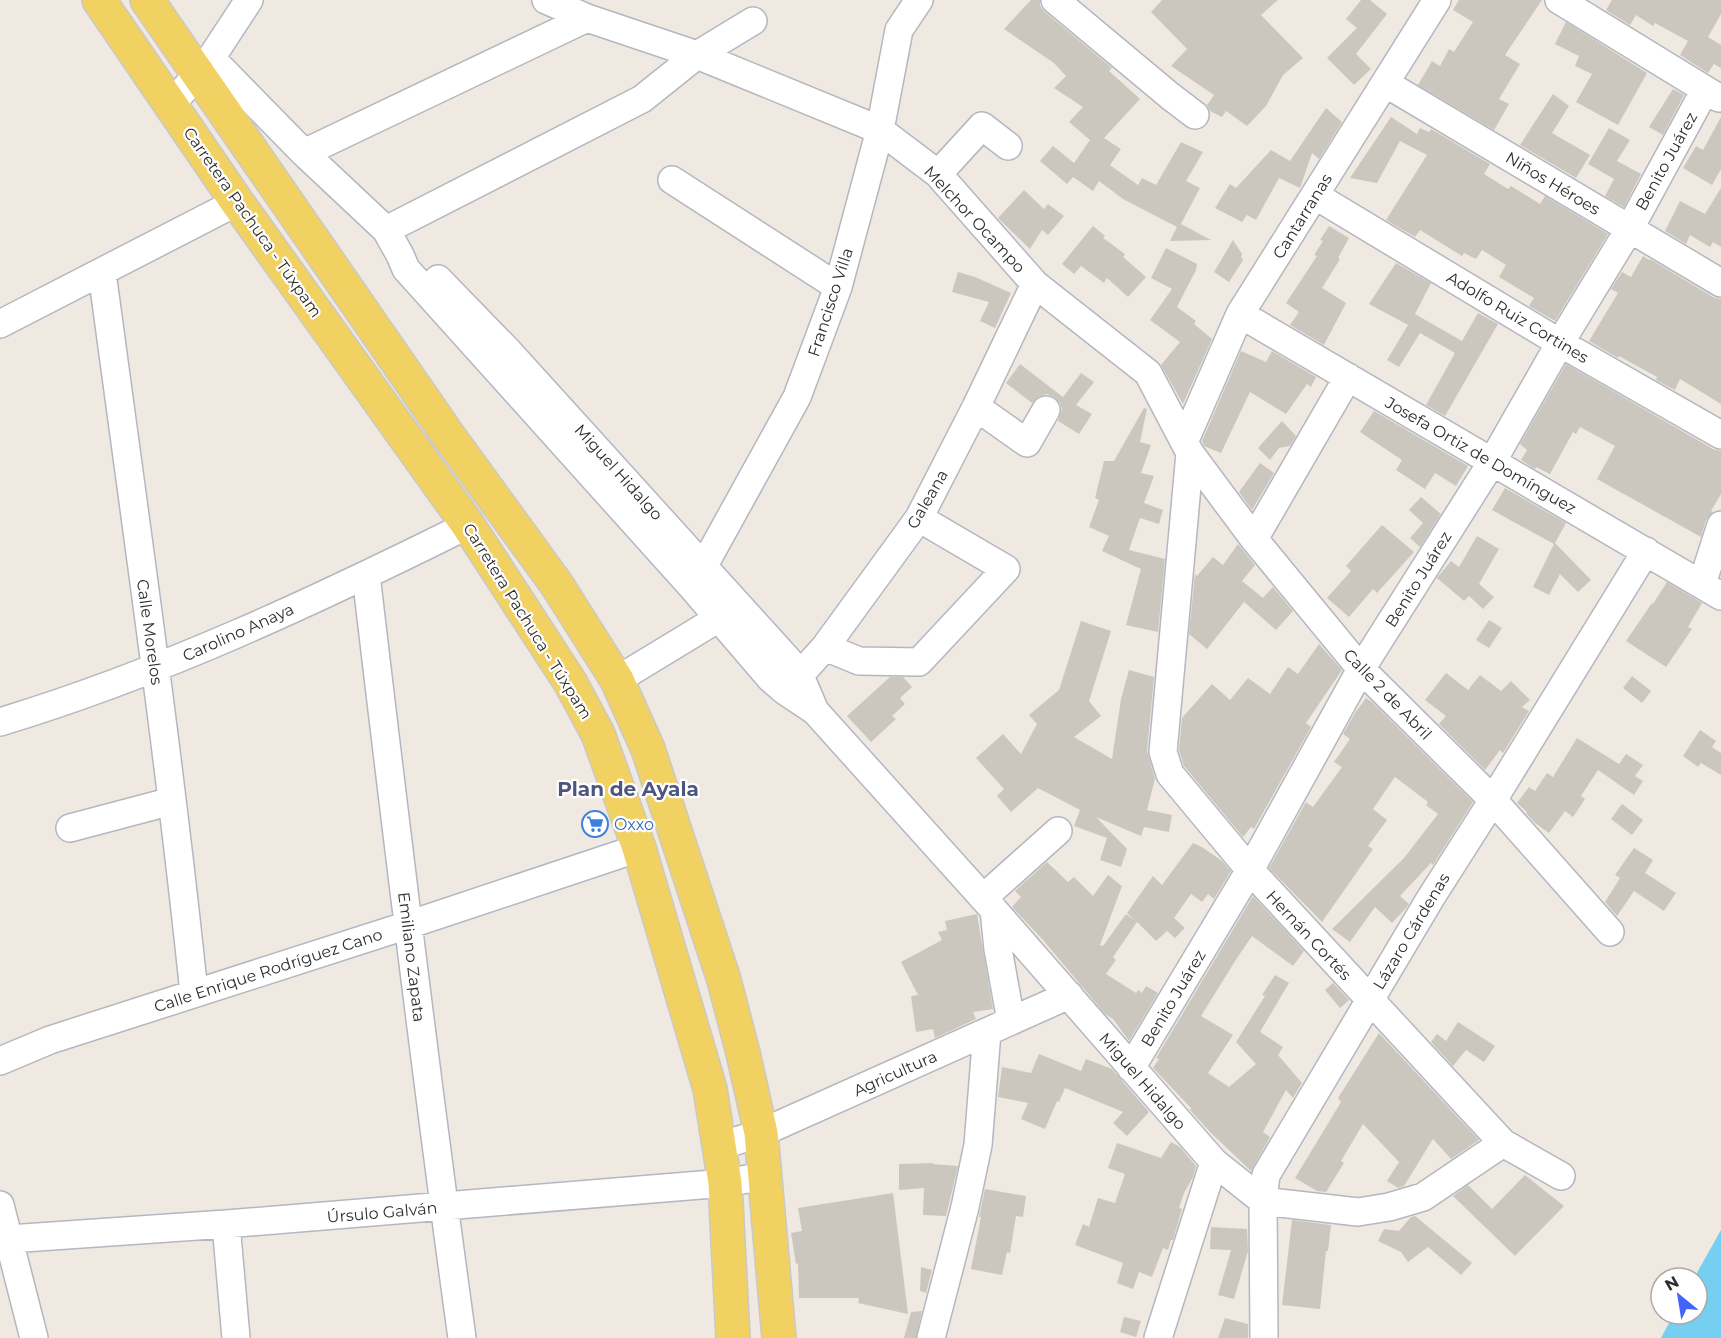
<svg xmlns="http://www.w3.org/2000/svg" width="1721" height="1338" font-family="Montserrat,sans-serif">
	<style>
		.water { fill: #75cff0 }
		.building { fill: #cbc7bf }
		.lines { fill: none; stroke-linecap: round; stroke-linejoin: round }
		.minor-casing { stroke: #b4b7c1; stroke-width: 30 }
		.major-casing { stroke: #c9c9c9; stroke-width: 36 }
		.minor { stroke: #fff; stroke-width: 27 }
		.major { stroke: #f2d163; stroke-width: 33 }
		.labels { text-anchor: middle; stroke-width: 4.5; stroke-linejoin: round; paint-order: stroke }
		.street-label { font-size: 16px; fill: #2e2e2e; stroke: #fff }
		.shop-label { font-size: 16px; fill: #366cbe; stroke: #fff; text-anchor: start }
		.quarter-label { font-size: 20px; font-weight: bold; fill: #4d5680; stroke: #fff }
	</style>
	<rect width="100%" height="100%" fill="#efe9e1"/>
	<path class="water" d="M1721,1230V1338H1661L1674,1314H1697V1278H1694Z"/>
	<path class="building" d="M1031,0H1040V6L1045,12L1112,68L1109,71L1140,99L1104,138L1121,149L1110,165L1138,185L1142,178L1156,185L1181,142L1203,152L1186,181L1200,188L1181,224L1211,240L1170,241L1177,227L1123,199L1099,181L1093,191L1073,177L1067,184L1040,161L1053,146L1074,163L1090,140L1069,122L1083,107L1054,88L1066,76L1054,63L1004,29Z
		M1162,0H1278L1261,15L1303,58L1283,75L1266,106L1247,126L1226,111L1222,117L1210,111L1207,105L1214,95L1171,66L1187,49L1151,12Z
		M1361,0H1370L1387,14L1356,54L1371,69L1354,85L1327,58L1357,28L1346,19Z
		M1459,0H1542L1505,55L1520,64L1499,99L1509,104L1494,130L1418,85L1432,61L1440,66L1449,49L1454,52L1473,22L1453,10Z
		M1612,0H1721V14L1708,37L1721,45V68L1714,64L1708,73L1680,55L1688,41L1655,23L1653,26L1636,15L1630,25L1606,10Z
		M1566,22L1647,73L1618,125L1576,102L1592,74L1575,66L1579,56L1555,44Z
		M1673,89L1684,95L1663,135L1649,127Z
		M1553,94L1569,106L1552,133L1590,155L1576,178L1520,145Z
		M1326,108L1342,122L1319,159L1312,153L1300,188L1279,178L1256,220L1247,215L1242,222L1215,208L1230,184L1236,188L1271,150L1290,161Z
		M1391,117L1417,134L1420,128L1429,132L1431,129L1490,164L1484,174L1508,189L1511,186L1540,204L1545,196L1608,234L1555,321L1529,306L1534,298L1499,277L1506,265L1482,250L1476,259L1464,253L1462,256L1420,230L1415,237L1386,220L1427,155L1400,141L1377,183L1350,178Z
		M1721,117V169L1712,185L1683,168L1696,146L1703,150Z
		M1609,128L1630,140L1617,161L1641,174L1624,207L1605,196L1614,179L1588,164Z
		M1721,188V247L1713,242L1710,247L1690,235L1686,244L1665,231L1680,201L1705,214Z
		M1024,190L1044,209L1048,204L1064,216L1048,235L1042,230L1030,249L998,218Z
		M1093,226L1105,236L1103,238L1125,254L1123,257L1146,277L1128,297L1107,278L1104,283L1081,266L1074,274L1062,264Z
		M1329,226L1349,238L1338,258L1340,259L1322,288L1346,303L1324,345L1290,325L1299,312L1286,303L1317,256L1314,255L1323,241L1320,240Z
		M1233,240L1242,254L1241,257L1243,260L1229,282L1214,272Z
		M1166,248L1197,264L1196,270L1177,307L1196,321L1194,324L1212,339L1183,404L1161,365L1180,342L1150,320L1172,289L1151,278Z
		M1643,256L1649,260L1650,259L1713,297L1721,299V404L1680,379L1675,390L1656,380L1657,377L1619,356L1618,358L1589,341L1618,293L1611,289L1622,272L1631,277Z
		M1396,263L1431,283L1415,314L1462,341L1478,313L1498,324L1445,416L1426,405L1455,353L1420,333L1399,367L1387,360L1408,325L1369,304Z
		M958,272L975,277L1011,293L995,328L980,321L989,302L952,292Z
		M1241,351L1266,362L1272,351L1316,377L1311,387L1307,384L1286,414L1250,392L1221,453L1204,446L1202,441Z
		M1020,364L1063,397L1081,373L1094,382L1076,405L1092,414L1079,434L1058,421L1062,409L1060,403L1054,397L1047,394L1039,396L1032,403L1006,383Z
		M1566,364L1713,449L1721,451V494L1711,511L1713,512L1706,520L1701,537L1597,479L1615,446L1580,427L1576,434L1573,432L1550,474L1536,467L1535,469L1521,460L1527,450L1520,444Z
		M1144,408L1147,409L1140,442L1151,445L1141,473L1154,476L1144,503L1163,510L1159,524L1140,518L1129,550L1165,559L1158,632L1126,625L1141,569L1102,551L1109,536L1089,527L1099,500L1095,498L1104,461H1114Z
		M1374,411L1468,466L1456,486L1435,473L1425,489L1396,470L1402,460L1360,432Z
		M1282,421L1296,436L1290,446L1279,448L1270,460L1258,448Z
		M1260,463L1274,473L1252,510L1239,492Z
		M1505,488L1566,523L1555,543L1591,580L1578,592L1560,574L1549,595L1533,587L1554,544L1492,510Z
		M1421,497L1441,514L1420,547L1410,538L1423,523L1409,510Z
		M1382,525L1414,552L1377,593L1373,589L1349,617L1327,598L1351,571L1346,566Z
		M1477,536L1499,549L1479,584L1494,597L1483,609L1469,596L1464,601L1437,578L1451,561L1459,567Z
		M1238,544L1255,565L1242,581L1263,598L1273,587L1293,611L1276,630L1244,602L1207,649L1189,634L1195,574L1197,576L1213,557L1223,565Z
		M1667,582L1702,603L1688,627L1692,629L1666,667L1626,641L1652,603L1653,604Z
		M1489,620L1502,628L1489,648L1476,640Z
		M1081,621L1111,631L1089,701L1101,716L1074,737L1112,759L1121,699L1129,670L1154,677L1147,751L1155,779L1147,810L1172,815L1169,832L1144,827L1141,836L1096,817L1127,849L1121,867L1100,860L1107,838L1074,826L1080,810L1038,788L1011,812L997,796L1004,789L976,758L1003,734L1021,754L1037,724L1029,715L1059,690Z
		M1319,644L1342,670L1306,723L1311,727L1254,829L1251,827L1243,837L1184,766L1179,750L1182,718L1212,684L1230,700L1248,678L1270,694L1288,667L1298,674Z
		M1446,673L1468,690L1480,675L1501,691L1511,681L1530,700L1522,707L1529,711L1503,753L1500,750L1485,770L1439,724L1446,716L1425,700Z
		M1632,676L1651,691L1642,703L1623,688Z
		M890,677H903L912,687L900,698L905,704L892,716L896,719L871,742L847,716Z
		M1366,698L1373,703L1473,802L1433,865L1431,863L1400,896L1409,904L1406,908L1392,923L1375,907L1350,942L1332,929L1404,858L1438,814L1426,805L1428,802L1395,777L1373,809L1387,820L1368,846L1373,849L1322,922L1269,868L1306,802L1313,807L1342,767L1334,762L1350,739L1343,734L1355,713Z
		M1700,730L1716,741L1712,747L1721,753V775L1701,763L1698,767L1683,756Z
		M1577,738L1619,764L1626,754L1643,765L1635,776L1643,781L1634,795L1598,770L1581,796L1585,799L1573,817L1565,811L1549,833L1535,823L1526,813L1527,812L1517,803L1529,787L1535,791L1547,773L1553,777Z
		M1622,804L1643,820L1632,835L1611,819Z
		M1193,843L1202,847L1222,861L1231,871L1214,899L1208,894L1202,902L1191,894L1174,918L1185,928L1175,938L1167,931L1156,941L1137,922L1113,957L1116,960L1106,974L1136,993L1138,990L1142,993L1146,986L1158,993L1129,1041L1113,1019L1105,1014L1044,941L1012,907L1021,897L1015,891L1047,862L1068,882L1074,877L1093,896L1108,875L1122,886L1100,945L1103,946L1126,914L1136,921L1127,913L1153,876L1162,885Z
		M1634,848L1653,860L1645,873L1676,893L1664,911L1634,891L1617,916L1605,902L1620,878L1615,875Z
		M1253,896L1304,951L1293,966L1252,936L1237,958L1201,1016L1233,1035L1208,1073L1229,1087L1256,1064L1236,1042L1265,996L1262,995L1275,975L1289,983L1260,1032L1283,1047L1278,1055L1302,1083L1293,1098L1286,1090L1263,1132L1270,1137L1251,1171L1210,1132L1190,1110L1191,1108L1153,1068L1159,1059L1156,1058Z
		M977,914L993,1009L973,1012L976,1019L935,1038L933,1029L916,1032L911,996L918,995L901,962L942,940L938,932L947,930L945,921Z
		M1333,983L1349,1000L1340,1008L1325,990Z
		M1458,1022L1495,1046L1484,1062L1466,1050L1453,1066L1431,1042L1437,1034L1446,1041Z
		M1379,1033L1479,1140L1451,1159L1433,1139L1404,1186L1398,1188L1387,1181L1399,1162L1363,1124L1341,1161L1344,1163L1326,1192L1317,1191L1295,1178L1341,1102L1338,1098Z
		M1039,1054L1081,1071L1086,1059L1112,1069L1149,1112L1127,1136L1113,1123L1123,1112L1065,1088L1059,1102L1057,1101L1045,1129L1021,1119L1028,1103L998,1097L1002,1067L1031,1073Z
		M1171,1142L1180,1147L1196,1166L1193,1177L1184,1193L1179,1208L1182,1209L1173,1240H1171L1168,1250L1163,1248L1152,1277L1139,1272L1133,1289L1117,1283L1123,1263L1075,1245L1083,1224L1089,1227L1098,1198L1115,1203L1125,1174L1108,1168L1117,1143L1161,1158Z
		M933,1163V1164L958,1166L946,1216L923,1215L924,1188L899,1190V1164Z
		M1525,1175L1564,1206L1515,1256L1453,1196L1468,1185L1492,1209Z
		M985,1189L1026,1196L1023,1217L1016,1216L1010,1253L1007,1252L1002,1275L971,1269L981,1217H979Z
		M893,1193L908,1314L858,1303L859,1298H799L798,1263L796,1264L791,1233L802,1231L798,1208Z
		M1415,1216L1472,1263L1461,1275L1428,1247L1408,1262L1401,1252L1378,1241L1384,1229L1399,1231L1411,1217Z
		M1292,1220L1331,1225L1328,1251H1326L1320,1309L1282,1305Z
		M1211,1227L1247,1229L1248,1251L1234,1299L1218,1295L1231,1250L1210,1249Z
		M921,1267L932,1270L926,1293L920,1291Z
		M922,1311L916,1338H904L911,1312Z
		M1124,1317L1141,1321L1136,1337L1120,1332Z
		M1225,1318L1248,1324V1338H1218Z"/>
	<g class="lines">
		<defs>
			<path id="minor" d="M546,0L587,18L697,55L880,130L938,174L1035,284L1148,373L1190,453L1254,539L1361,669L1493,800L1610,932
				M1055,0L1170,96L1195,115
				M1559,0L1719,98
				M211,58L304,153L386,230L400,255L406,269L692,587L770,678L785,691L815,711L994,910L1214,1162L1263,1201L1358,1212L1389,1207L1423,1197L1503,1143L1561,1176
				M1385,83L1721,283
				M171,105L211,58L249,0
				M304,153L587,18
				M938,174L982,126L1008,146
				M672,180L838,287
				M1316,196L1560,343L1721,435
				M386,230L642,99L697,55L753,21
				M102,272C134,512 169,752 194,993
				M438,279L509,352L790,662L800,676L815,711
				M1240,314L1721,596
				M0,324L237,202
				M976,407L1027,443L1046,410
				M1185,440L1240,314L1437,0
				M1190,453L1163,752L1170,774L1250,870L1503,1143
				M1254,539L1348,377
				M366,575C396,830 427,1084 462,1338
				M1702,584L1721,525
				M692,587L797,397L838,287L880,130L899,30L919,0
				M825,647L859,661L919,662L1006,569L919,518
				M617,680L719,618L732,607
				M788,688L825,647L919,518L976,407L1035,284
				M0,722C162,673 317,600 468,525
				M70,828L172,801
				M983,898L1058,831
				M994,910L998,949L1011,1021
				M0,1061L50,1040L408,925L639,848
				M1131,1068L1250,870L1361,669L1492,462L1560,343L1630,228L1705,90
				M720,1146L761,1133L1069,995
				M0,1205L34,1338
				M226,1224L236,1338
				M0,1242L9,1239L226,1224L725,1183L764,1176
				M931,1338L965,1207L978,1145L987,1032
				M1158,1338L1214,1162
				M1264,1338L1263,1201L1266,1175L1430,899L1493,800L1646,551"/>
			<path id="major" d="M99,0L237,202L468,525L570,682L598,734L639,848L710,1089L725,1183L733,1338
				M147,0L448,435L557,585L617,680L648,749L724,980L743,1053L761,1133L779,1338"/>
		</defs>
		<use href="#minor" class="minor-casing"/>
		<use href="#major" class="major-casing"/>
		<use href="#minor" class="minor"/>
		<use href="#major" class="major"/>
	</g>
	<defs>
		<symbol id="supermarket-ring" viewBox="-11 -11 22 22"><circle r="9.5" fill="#fff" stroke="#3f7fe0" stroke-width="1.5"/><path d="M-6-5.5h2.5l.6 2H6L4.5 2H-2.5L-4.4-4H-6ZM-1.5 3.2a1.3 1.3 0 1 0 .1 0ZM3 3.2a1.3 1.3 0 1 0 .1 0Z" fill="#3f7fe0"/></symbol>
	</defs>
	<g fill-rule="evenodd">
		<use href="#supermarket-ring" x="580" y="809" width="30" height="30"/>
	</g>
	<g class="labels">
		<g class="street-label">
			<text transform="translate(1666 161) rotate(-61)" y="6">Benito Juárez</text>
			<text transform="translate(1553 183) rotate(31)" y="6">Niños Héroes</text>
			<text transform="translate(1302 216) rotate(-58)" y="6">Cantarranas</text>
			<text transform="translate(975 219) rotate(47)" y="6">Melchor Ocampo</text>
			<text transform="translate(253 222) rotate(55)" y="6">Carretera Pachuca - Túxpam</text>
			<text transform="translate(830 302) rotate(-72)" y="6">Francisco Villa</text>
			<text transform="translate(1518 317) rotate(31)" y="6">Adolfo Ruiz Cortines</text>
			<text transform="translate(1481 455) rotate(30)" y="6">Josefa Ortiz de Domínguez</text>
			<text transform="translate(619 472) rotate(48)" y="6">Miguel Hidalgo</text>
			<text transform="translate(927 499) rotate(-60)" y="6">Galeana</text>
			<text transform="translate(1418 579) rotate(-58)" y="6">Benito Juárez</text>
			<text transform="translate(528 621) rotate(58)" y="6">Carretera Pachuca - Túxpam</text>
			<text transform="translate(150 632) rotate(82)" y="6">Calle Morelos</text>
			<text transform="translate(238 632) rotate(-24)" y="6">Carolino Anaya</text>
			<text transform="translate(1388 694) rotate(46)" y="6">Calle 2 de Abril</text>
			<text transform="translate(1411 931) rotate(-59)" y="6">Lázaro Cárdenas</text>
			<text transform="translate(1309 935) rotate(47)" y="6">Hernán Cortés</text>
			<text transform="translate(412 957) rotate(83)" y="6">Emiliano Zapata</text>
			<text transform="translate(268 970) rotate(-18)" y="6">Calle Enrique Rodríguez Cano</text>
			<text transform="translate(1173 998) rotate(-59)" y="6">Benito Juárez</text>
			<text transform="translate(895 1073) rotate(-24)" y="6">Agricultura</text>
			<text transform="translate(1143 1081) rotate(49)" y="6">Miguel Hidalgo</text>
			<text transform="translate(382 1212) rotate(-5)" y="6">Úrsulo Galván</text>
		</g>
		<g class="shop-label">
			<text x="614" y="830">Oxxo</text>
		</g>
		<g class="quarter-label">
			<text x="628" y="796">Plan de Ayala</text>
		</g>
	</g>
	<g transform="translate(1679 1296) rotate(330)"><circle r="28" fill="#ffffff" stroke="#ababab" stroke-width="1.5"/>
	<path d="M0-4.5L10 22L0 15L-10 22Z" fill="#4264fb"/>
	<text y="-9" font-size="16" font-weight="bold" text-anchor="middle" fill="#2e2e2e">N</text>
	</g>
</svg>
